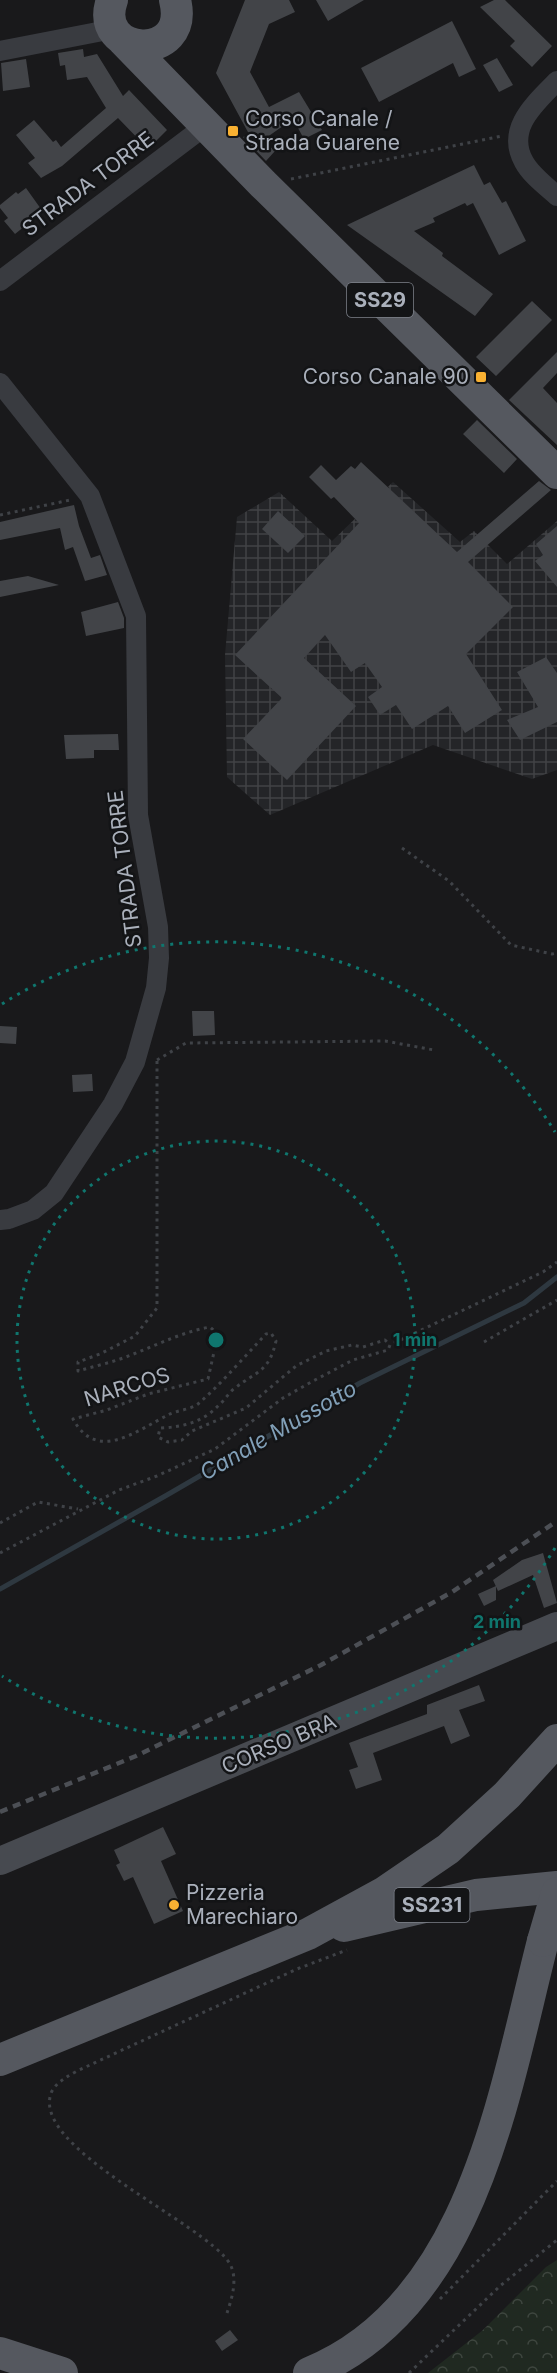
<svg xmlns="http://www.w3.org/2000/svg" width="557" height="2373" font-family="Inter,sans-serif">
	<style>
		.industrial { fill: url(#industrial-grid) }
		.forest { fill: url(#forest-crowns) }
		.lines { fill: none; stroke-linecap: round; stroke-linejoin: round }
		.stream { stroke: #2e3840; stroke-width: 5 }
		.building { fill: #424448 }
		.path { stroke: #3f4247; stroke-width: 3; stroke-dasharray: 3 4.5; stroke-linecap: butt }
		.street { stroke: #393b40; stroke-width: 20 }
		.secondary { stroke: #474a50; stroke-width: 28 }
		.primary { stroke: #55585f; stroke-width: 32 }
		.rail { stroke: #4c4f55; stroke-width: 4.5; stroke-dasharray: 8 6; stroke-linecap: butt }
		.primary-bridge { stroke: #55585f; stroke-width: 32 }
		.ring { fill: none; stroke: #0f766e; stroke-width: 3; stroke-dasharray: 3 6 }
		.poi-dot { fill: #f9b132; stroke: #131416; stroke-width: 2 }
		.labels { text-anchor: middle; stroke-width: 5; stroke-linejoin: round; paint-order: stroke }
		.shield { fill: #131416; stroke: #7d818a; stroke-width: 1.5 }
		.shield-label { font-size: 20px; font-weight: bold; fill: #aab0bb }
		.poi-label { font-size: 21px; fill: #aab0bb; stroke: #131416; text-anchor: start }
		.street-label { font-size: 21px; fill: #aab0bb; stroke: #131416 }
		.water-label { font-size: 22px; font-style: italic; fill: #819fb7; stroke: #131416 }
		.centre { fill: #0f766e; stroke: #131416; stroke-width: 3 }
		.ring-label { font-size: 18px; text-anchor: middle; font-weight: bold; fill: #0f766e; stroke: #131416; stroke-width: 5; stroke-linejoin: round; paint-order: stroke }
	</style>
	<defs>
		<pattern id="industrial-grid" width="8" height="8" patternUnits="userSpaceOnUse" patternTransform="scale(1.5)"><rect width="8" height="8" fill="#242528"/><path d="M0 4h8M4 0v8" fill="none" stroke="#414245"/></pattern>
		<pattern id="forest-crowns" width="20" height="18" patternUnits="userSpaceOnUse" patternTransform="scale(1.5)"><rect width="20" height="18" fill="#202921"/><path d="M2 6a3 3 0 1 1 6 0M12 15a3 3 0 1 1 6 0" fill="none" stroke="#3e463f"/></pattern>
	</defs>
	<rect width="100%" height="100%" fill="#19191b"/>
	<path class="industrial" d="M393,482L460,542L474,531L507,564L557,521V770L532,779L433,745L270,815L227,777L225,655L237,517L279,492L332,541Z"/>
	<path class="forest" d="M557,2260V2373H428L483,2330L546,2267Z"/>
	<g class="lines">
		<path class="stream" d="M0,1589L167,1495L360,1383L524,1303L557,1277"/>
	</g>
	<path class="building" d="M245,0H289L295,12L269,24L250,72L269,107L299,92L322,130L304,139L293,119L263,140L275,151L266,161L243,137L249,134L216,73Z
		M316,0H364L328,21Z
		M494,0H505L552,46L532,67L510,46L515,41L480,7Z
		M452,21L476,69L459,77L453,63L379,102L361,68Z
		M83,49L84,57L97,54L123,96L129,90L167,130L148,149L118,118L62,166L41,178L28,163L35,158L16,135L34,120L53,142L56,140L61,147L106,108L87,77L67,80L65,65L60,66L58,53Z
		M497,58L513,85L499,92L483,65Z
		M26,59L30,87L3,91L1,63Z
		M474,165L484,185L490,182L502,203L506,201L526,241L499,255L473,203L467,206L465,203L433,218L435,222L414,231L443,253L442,256L493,294L475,316L347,225Z
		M26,188L41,209L32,215L35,218L15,234L4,221L8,218L0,208V205L16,192L18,194Z
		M532,301L552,320L496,376L476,357Z
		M557,352V373L543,388L557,403V445L509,400Z
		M477,420L517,459L504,473L463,434Z
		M361,462L457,552L539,481L551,490L468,562L513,607L466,654L502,710L465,733L448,706L412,729L396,705L380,715L368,697L382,687L365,663L351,672L325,635L304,658L356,706L287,780L243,739L282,698L235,655L359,523L334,497L331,499L309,477L321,465L336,480L351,466L355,469Z
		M74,505L79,526L91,558L100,555L107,575L85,581L73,547L65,550L60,528L0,540V522Z
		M278,511L305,536L288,553L262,529Z
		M557,526V587L535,561L543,555L536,544Z
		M28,576L59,585L0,597V581Z
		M118,602L124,618V628L86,636L81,612Z
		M546,657L557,673V722L520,740L507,720L538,707L517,672Z
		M118,734L119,750H94V758L66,759L64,735Z
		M192,1011H214L215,1035L193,1036Z
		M0,1026L17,1027L16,1044L0,1043Z
		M92,1074L93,1091L73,1092L72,1075Z
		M543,1553L557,1603L544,1608L533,1575L498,1591L493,1580L522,1560Z
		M496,1586V1600L484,1606L478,1594Z
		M479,1685L485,1701L459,1710L470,1736L451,1744L444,1726L373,1753L382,1780L356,1789L349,1770L358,1767L349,1743L427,1714V1705Z
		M163,1827L176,1854L161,1861L183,1911L154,1924L133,1877L124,1881L116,1865L120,1863L114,1850Z
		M230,2330L238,2340L222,2351L215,2341Z"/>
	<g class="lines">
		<path class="path" d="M291,179L502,136
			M0,515L70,500
			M402,848L449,881L511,945L552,954L557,953
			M157,1060L186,1043L385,1041L434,1050
			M157,1061V1308L135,1336L100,1354L78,1362V1371C95,1366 114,1362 131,1355C157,1345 182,1332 210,1327L218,1334L208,1379L148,1394L107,1410L73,1419C97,1463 136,1431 168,1415C177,1410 190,1410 198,1404C222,1383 244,1357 266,1334L271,1333L276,1341C269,1372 257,1371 235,1388C229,1392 225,1400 219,1405C203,1422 184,1427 160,1428L158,1437L168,1442L182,1440L192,1431L246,1408L296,1366L326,1351L352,1345L363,1347L385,1340L390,1345
			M484,1342L557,1300
			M0,1523L38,1502L78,1509
			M0,1553L119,1490L157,1476L215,1449L283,1398L313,1381L353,1360L388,1350L390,1345L543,1272L557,1262
			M440,2299L557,2181
			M227,2313C232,2298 238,2279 230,2264C206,2223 26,2147 52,2091C58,2081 67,2077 77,2071L297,1969L347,1950
			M409,2373L500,2286L557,2240"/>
		<path class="street" d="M0,51L113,29
			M557,81C536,103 505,128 524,162C531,175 546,186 557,196
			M0,281L205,126
			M0,383L90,496L136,616L138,815L158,927L159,958L156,988L135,1062L113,1104L54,1193L33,1210L9,1219L0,1220"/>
		<path class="secondary" d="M0,1861L557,1626"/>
		<path class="primary" d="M112,0C92,57 191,64 175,0
			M123,40L263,184L557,473
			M344,1926L476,1895L557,1887
			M0,2060L308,1934L385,1892L448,1849L507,1795L557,1740
			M0,2353L62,2373
			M309,2373C473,2307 504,2092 543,1941"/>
		<path class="rail" d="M0,1812L136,1756L321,1665L452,1592L557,1521"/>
		<path class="primary-bridge" d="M543,1941L557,1893"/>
	</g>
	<g class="ring">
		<circle cx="216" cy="1340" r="199"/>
		<path d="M555 1548A398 398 0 0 1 2 1676M2 1004A398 398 0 0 1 555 1132"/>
	</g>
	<g class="poi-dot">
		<rect x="227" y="125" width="12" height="12" rx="3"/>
		<rect x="475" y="371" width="12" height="12" rx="3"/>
		<circle cx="174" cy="1905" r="6"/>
	</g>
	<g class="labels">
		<g class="shield">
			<rect x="347" y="283" width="66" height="34" rx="4.5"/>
			<rect x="394.5" y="1888" width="75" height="34" rx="4.5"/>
		</g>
		<g class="shield-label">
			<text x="380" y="307">SS29</text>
			<text x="432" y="1912">SS231</text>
		</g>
		<g class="poi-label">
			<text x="245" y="126">Corso Canale /<tspan x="245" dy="24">Strada Guarene</tspan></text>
			<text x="469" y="384" text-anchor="end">Corso Canale 90</text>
			<text x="186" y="1900">Pizzeria<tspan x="186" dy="24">Marechiaro</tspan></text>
		</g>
		<g class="street-label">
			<text transform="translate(88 184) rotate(-37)" y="7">STRADA TORRE</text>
			<text transform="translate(125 869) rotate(-97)" y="7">STRADA TORRE</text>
			<text transform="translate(127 1387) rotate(-17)" y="7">NARCOS</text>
			<text transform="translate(279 1744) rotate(-23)" y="7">CORSO BRA</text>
		</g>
		<g class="water-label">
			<text transform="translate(278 1430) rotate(-30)" y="8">Canale Mussotto</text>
		</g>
	</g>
	<circle cx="216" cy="1340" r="9" class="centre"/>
	<g class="ring-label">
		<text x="415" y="1346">1 min</text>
		<text x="497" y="1628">2 min</text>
	</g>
</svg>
